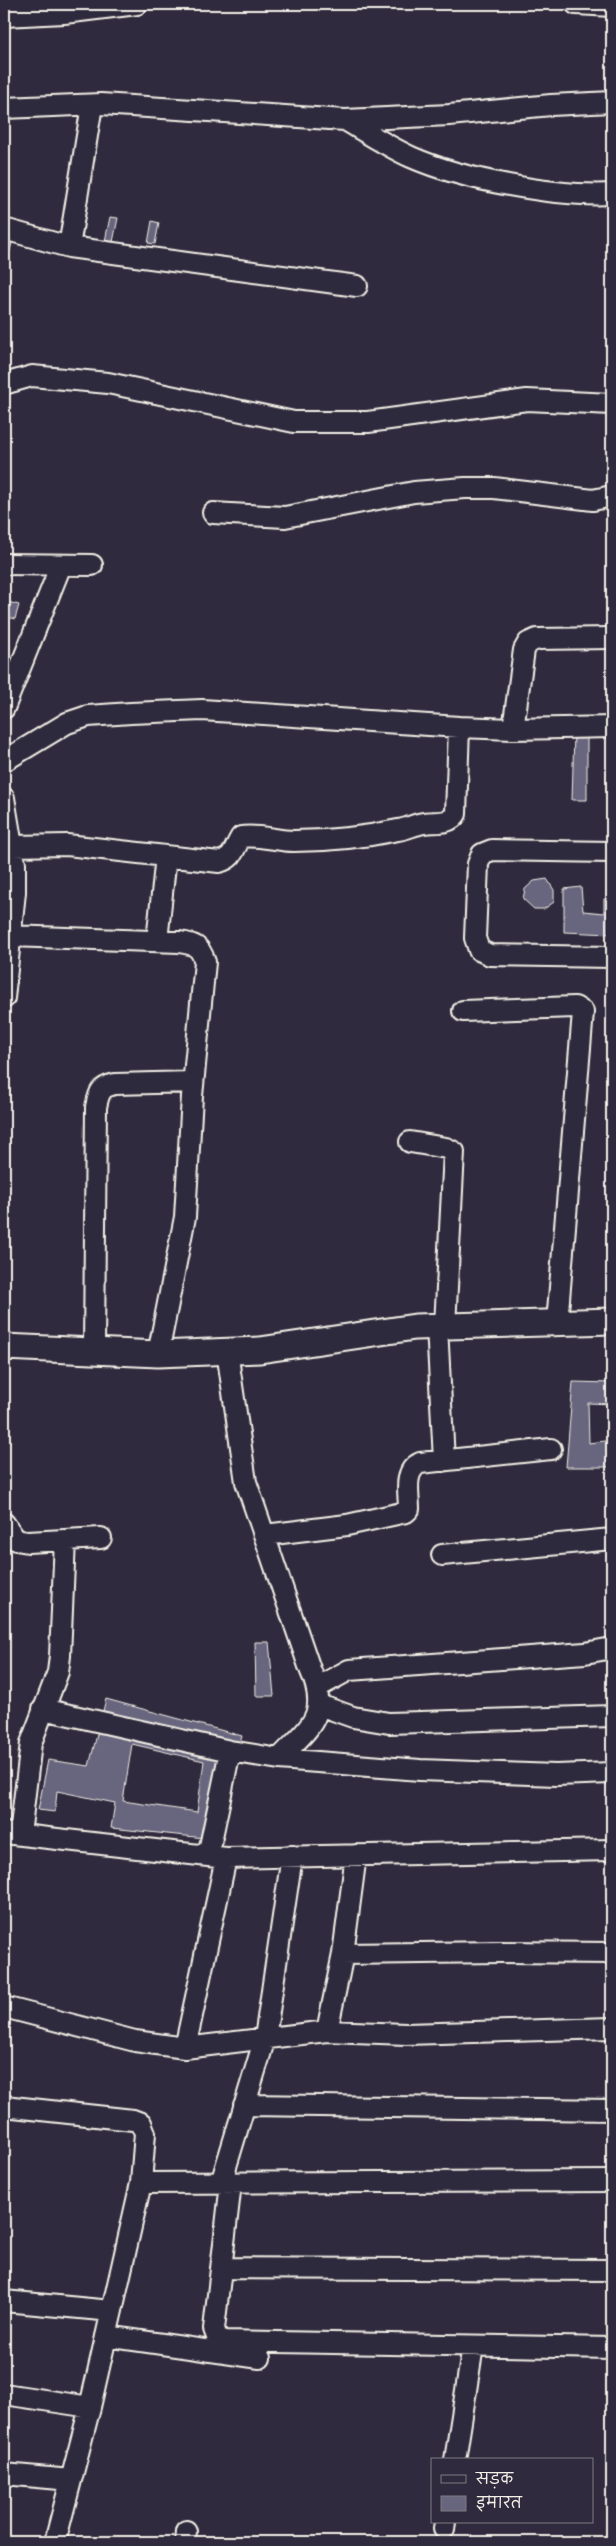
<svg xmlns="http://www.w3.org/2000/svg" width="616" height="2546" font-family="Delius,'Playpen Sans Deva',sans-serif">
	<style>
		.building { fill: #68657f; stroke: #f4f1e8; fill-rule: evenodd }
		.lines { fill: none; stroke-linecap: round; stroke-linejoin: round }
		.minor-casing { stroke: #f4f1e8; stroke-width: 24 }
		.major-casing { stroke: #f4f1e8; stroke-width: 29 }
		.minor { stroke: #2f2a3d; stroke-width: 20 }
		.major { stroke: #2f2a3d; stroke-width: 25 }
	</style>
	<rect width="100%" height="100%" fill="#2f2a3d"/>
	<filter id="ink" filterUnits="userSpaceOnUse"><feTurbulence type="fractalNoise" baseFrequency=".02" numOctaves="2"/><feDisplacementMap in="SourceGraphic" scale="10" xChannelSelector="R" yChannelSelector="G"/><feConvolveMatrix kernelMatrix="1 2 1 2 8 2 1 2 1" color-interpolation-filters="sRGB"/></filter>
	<g filter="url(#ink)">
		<path class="building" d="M110,217L118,218L113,242L105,241Z
			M152,221L159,223L155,244L148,243Z
			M4,236L13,239L4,274Z
			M8,602L19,605L15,619L4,616Z
			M574,733H587V800H572Z
			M547,879L554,890V902L544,909H534L523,899L525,889L534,881Z
			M581,887L583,911L604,913V899H612V934L564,932V889Z
			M573,1382L612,1383V1404L588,1403L589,1443L612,1440V1467H566Z
			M255,1642H269L274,1696H256Z
			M106,1699L242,1736L214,1839L111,1828L115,1803L57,1791L55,1812L38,1810L48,1760L89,1766ZM132,1744L204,1761L197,1812L123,1801Z"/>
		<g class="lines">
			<defs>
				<path id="minor" d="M576,4L612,6
					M4,16L64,13L137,4
					M92,105L69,247L357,286
					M4,108L101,104L345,120L449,115L551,105L612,102
					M345,120C367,133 389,147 411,157C463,180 556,197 612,194
					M4,229L69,247
					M4,384L32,376L108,383L294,422H368L527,400L612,404
					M213,513L285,517L414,492L465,488H494L593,500L612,496
					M4,564L92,565
					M4,708L61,565
					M513,729L524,650L528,643L537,639L612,638
					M4,761L67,723L88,716L131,713L202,710L459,727L513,729L612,727
					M4,798L15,864V892L4,998
					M13,846L67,845L219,862C234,858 233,850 241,837C259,834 276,841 294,841C328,841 365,837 398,830C407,829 415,824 424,823C435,821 449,825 456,814L459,727
					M612,852L492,850L482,854L478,864L475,938L479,950L490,955L612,957
					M10,936L179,942C195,944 200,946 205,962L192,1096L185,1217L158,1354
					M157,941L166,856
					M463,1011L575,1007L583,1012L557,1323
					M410,1142L446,1148L454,1152L445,1326
					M437,1326L444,1461
					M94,1351L96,1107C99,1093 100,1087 115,1084L193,1082
					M227,1351L246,1482L310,1669C331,1716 309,1727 279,1759
					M4,1523L16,1540L28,1542L101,1538
					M265,1535L347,1525L406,1512L409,1509C409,1493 403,1471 420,1463L551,1449
					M442,1555L612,1539
					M318,1687L349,1670L585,1653L612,1648
					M319,1705L353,1717L389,1723L612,1716
					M43,1709L230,1751L279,1759L420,1770L556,1775L612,1773
					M4,1833L226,1858L612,1850
					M20,1835L31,1743L58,1672L60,1656L65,1540
					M208,1856L230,1751
					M343,1954L501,1952L612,1953
					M4,2007L135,2041L185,2048L327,2031L406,2034L612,2028
					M327,2031L343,1954L356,1855
					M185,2048L226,1858
					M244,2105L612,2110
					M4,2106L133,2120L141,2123L145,2133L141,2183L90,2407L55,2542
					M141,2183L612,2181
					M221,2183L265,2038L292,1856
					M231,2183L214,2329L217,2337L223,2341L612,2348
					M221,2268L612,2270
					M4,2301L112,2311
					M106,2336L260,2358
					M4,2394L90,2407
					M455,2460L473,2346
					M4,2474L71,2480
					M444,2529L445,2522
					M185,2542L186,2531"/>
				<path id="major" d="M4,1347L158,1354L260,1350L415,1327L612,1321"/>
			</defs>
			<use href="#minor" class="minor-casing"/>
			<use href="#major" class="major-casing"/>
			<use href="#minor" class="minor"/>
			<use href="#major" class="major"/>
		</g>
	</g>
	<rect width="616" height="2546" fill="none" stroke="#2f2a3d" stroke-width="20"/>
	<rect x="10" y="10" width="596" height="2526" fill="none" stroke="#f4f1e8" stroke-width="2" filter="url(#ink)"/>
	<rect x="431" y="2458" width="162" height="65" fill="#2f2a3d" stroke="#7e7a81"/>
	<rect x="441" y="2475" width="25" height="8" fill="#2f2a3d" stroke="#7e7a81"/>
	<text x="476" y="2484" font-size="15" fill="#f4f1e8">सड़क</text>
	<rect x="441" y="2496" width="25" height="15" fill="#68657f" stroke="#7e7a81"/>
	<text x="476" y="2508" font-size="15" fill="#f4f1e8">इमारत</text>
</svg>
